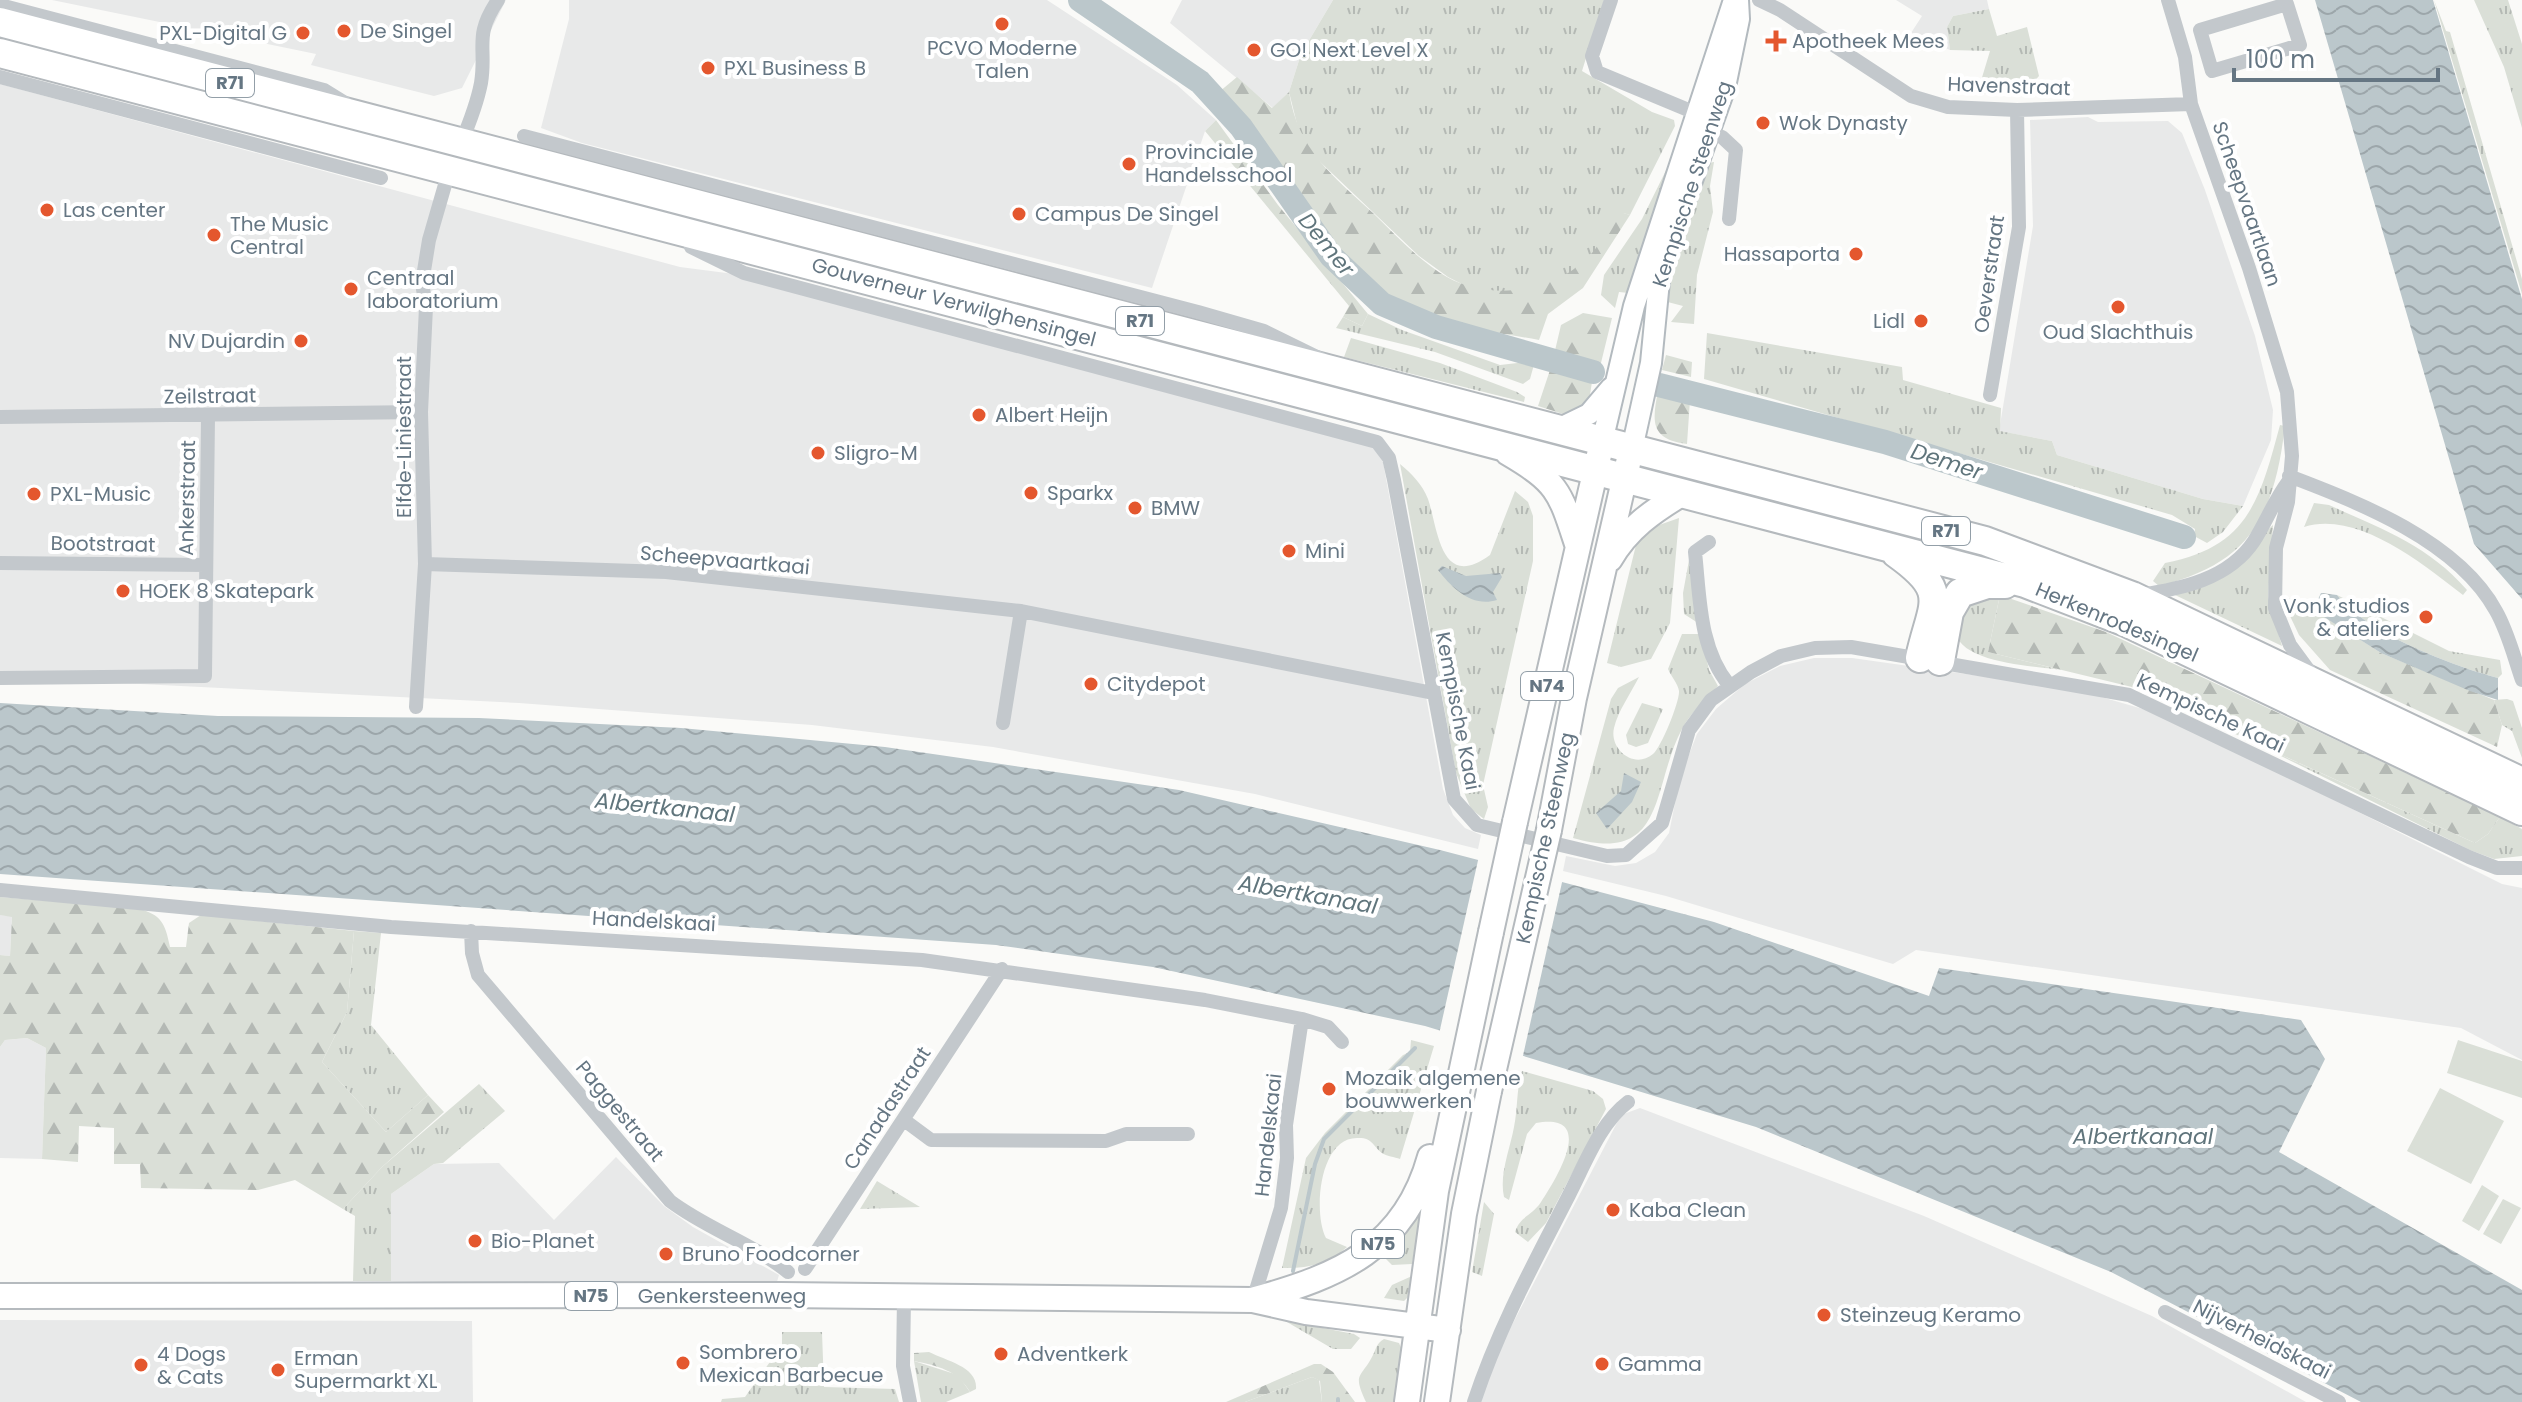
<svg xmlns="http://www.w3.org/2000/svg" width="2522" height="1402" font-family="Poppins,sans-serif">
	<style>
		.built { fill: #e8e9e9 }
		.grass { fill: url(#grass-tufts) }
		.forest { fill: url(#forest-firs) }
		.pitch { fill: #dadfd7 }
		.water { fill: url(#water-waves) }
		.pier { fill: #fafaf8 }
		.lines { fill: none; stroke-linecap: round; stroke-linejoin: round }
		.stream { stroke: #bbc7cb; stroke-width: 4 }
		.river { stroke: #bbc7cb; stroke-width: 24 }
		.secondary-casing { stroke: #b3babf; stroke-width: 24 }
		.primary-casing { stroke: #b5babe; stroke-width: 28 }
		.highway-casing { stroke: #b4b9bd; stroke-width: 32 }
		.street { stroke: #c3c8cc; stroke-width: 14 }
		.secondary { stroke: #fff; stroke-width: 20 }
		.primary { stroke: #fff; stroke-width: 24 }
		.highway { stroke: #fff; stroke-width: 28 }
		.primary-bridge-casing { stroke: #b5babe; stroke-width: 28; stroke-linecap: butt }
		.primary-bridge { stroke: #fff; stroke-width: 24 }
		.poi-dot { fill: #e4572e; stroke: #fff; stroke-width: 3 }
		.labels { text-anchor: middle; stroke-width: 8; stroke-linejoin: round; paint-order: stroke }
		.shield { fill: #fff; stroke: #939fa8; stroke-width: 2 }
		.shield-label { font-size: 18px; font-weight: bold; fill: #657683 }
		.poi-label { font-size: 20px; fill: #657683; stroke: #fff; text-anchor: start }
		.street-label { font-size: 20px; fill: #657683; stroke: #fff }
		.water-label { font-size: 22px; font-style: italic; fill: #60757c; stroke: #fff }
	</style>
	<defs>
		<pattern id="grass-tufts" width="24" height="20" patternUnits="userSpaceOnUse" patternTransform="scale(2)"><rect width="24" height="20" fill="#dadfd7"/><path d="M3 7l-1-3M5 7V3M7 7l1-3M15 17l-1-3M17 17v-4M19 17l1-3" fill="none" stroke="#b4b9b4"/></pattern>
		<pattern id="forest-firs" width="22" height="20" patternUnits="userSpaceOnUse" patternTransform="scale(2)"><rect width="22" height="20" fill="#dadfd7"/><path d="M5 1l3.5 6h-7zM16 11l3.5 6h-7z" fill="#b4b9b4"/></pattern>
		<pattern id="water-waves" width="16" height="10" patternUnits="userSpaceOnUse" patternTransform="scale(2)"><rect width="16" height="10" fill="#bbc7cb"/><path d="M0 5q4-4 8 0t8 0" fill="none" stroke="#9ca6aa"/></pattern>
	</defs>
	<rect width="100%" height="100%" fill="#fafaf8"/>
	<path class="built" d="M52,0H506L462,88L434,96L311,65L316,54Z
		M569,0H1047L1177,85L1216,120L1205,131L1152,288L582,143L541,128L569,19Z
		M1182,0H1333L1301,54L1289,92L1273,108L1170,23Z
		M1896,0H1987L1989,9L1953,16L1947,27L1950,50L1911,33L1922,16Z
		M0,84L680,267L734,274L1371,444L1383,462L1443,789L1453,815L1465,828L1481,835L1478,849L1255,794L993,747L812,725L519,703L0,677Z
		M2088,117L2098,122L2168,121L2182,133L2205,190L2255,336L2273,410L2271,440L2243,506L2203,499L2057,455L2052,441L1999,431L2033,226L2030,120Z
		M1814,658H1852L2030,683L2091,694L2143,709L2203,734L2502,884L2522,888V1060L2461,1028L1916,950L1893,964L1666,896L1563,871L1566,856L1615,866L1636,863L1655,852L1669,833L1680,778L1697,734L1716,709L1745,684L1780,666Z
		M0,915L12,916L10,956L0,955Z
		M27,1038L46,1048L42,1159L0,1158V1047L5,1040Z
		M1640,1108L1924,1216L2152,1316L2306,1402H1481L1487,1373L1621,1115Z
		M616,1157L664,1206L693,1227L779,1275L776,1285L770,1288L391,1281V1194L434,1164L499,1163L554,1220Z
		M0,1320L472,1321L473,1402H0Z"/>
	<path class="grass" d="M1333,0H1604L1582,71L1652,112L1674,120L1675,126L1630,215L1623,213L1590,269L1505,306L1448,277L1419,256L1315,157L1300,136L1289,92L1301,54Z
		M2434,0L2446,31L2450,32L2522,279V294Z
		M2474,0H2508L2522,44V128L2504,67Z
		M1989,9L1997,36L2027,27L2039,76L2022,94H1977L1990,51L1950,50L1947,27L1953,16Z
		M1681,140L1629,293L1619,292L1615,308L1601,295L1604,275L1642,219Z
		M1714,162L1710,186L1713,212L1697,275L1694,324L1671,322L1683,306L1660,300L1702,164Z
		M1368,314L1402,330L1500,365L1535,361L1530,379L1523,384L1435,352L1336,328L1343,317L1362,326Z
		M1707,333L1902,367L1903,380L2001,408L2000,431L2052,441L2057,455L2203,499L2243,506L2223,532L2207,543L2194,536L2195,529L2172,515L1704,379Z
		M1351,338L1440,363L1517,392L1525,397L1524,402L1344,357Z
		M2280,425L2285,426C2274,516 2251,563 2159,586L2153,581L2165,563C2249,547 2260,499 2280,425Z
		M1400,464C1412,474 1422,484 1428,499C1438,528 1440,592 1490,555L1515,491L1528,502L1533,516V561L1483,785L1488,807L1484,819L1471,809L1456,773Z
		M2314,503L2329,505C2382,529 2428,545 2467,590L2463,595C2423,564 2357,510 2304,527Z
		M1679,518L1670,623L1651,659L1621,667L1607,663L1636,545L1645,530Z
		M2273,525L2268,597L2282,646L2175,595L2209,584Z
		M1689,560L1698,623L1684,614L1683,593Z
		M2000,595L1988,652L2061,670C2026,665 1919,662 1967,600Z
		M2337,595L2449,651L2500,660L2502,674L2498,678C2453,666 2366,633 2337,595Z
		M1682,634H1701L1709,670L1718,686C1706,700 1690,713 1682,729C1651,787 1667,865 1573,838L1611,699L1618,688L1639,677C1631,693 1618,711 1614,728C1609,749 1634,770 1653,754C1661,748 1680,701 1679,691C1678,684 1671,676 1668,669Z
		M2507,699L2513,701L2522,728V758L2512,731L2502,725L2494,700Z
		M1642,703L1663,709L1648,743L1636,747L1628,744L1626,735Z
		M2257,744L2475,843L2488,834L2500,817L2522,829V856L2494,859L2470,850Z
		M354,931L381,933L371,1025L428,1095L386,1132L322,1062L347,1012Z
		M1411,1040L1434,1046L1400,1159C1395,1157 1386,1156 1382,1153C1372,1145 1372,1137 1357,1138C1319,1138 1313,1213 1326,1238L1347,1247C1328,1264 1307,1269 1282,1268L1306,1158L1325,1133L1403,1055L1410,1052Z
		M1522,1071L1593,1091L1603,1099L1606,1109L1546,1223L1528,1242L1515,1232C1520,1216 1532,1216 1541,1202C1556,1179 1598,1112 1536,1123L1527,1134L1509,1200L1504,1197C1499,1175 1510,1149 1514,1127C1518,1108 1516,1091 1522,1071Z
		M479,1084L505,1111L443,1163L434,1164L391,1194V1281H353L355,1216L343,1209L382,1167Z
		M877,1181L920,1207L860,1209Z
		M1484,1202L1494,1214L1482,1276L1472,1272Z
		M1421,1212L1412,1264L1392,1265L1386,1259Z
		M1412,1276L1409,1296L1404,1301L1384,1298L1392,1285Z
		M1275,1315L1297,1323L1354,1334L1360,1338L1351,1349H1333Z
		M782,1332H822L824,1387L895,1389L899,1402H721L722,1399L745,1397L782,1345Z
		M1384,1339L1399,1343L1402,1350L1398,1402H1366C1352,1372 1361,1379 1373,1355C1377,1347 1376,1344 1384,1339Z
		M914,1361L958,1375L970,1392L946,1402H921Z
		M1312,1377L1319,1380L1322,1402H1245Z"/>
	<path class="forest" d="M1237,77L1272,108L1289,92C1298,150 1332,175 1373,213C1396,235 1419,261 1447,277C1493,303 1564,291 1596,248C1604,237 1608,222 1614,210L1630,215L1583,288L1548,314L1539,340C1502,333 1460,329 1425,316C1338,284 1272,165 1219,92Z
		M1216,120L1278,205L1368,314L1362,326L1343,317L1349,306L1205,131Z
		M1583,313L1612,318L1599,371L1553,359L1561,325Z
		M1666,355L1692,362L1691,377L1662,370Z
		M1550,370H1559L1592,382L1589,401L1580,412L1563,414L1538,406Z
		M1658,391L1690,400L1687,444C1650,439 1652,422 1658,391Z
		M2000,595L2106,632L2500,817L2488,834L2475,843L2132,687L1988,652Z
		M2294,597L2381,653L2494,700L2502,725L2497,747L2330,670L2299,635L2290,616L2288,599Z
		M0,897L137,908C162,915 165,923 170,947H186L189,923L201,915L354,931L347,1012L322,1062L386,1132L428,1095L444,1112L382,1167L343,1209L295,1180L258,1190L141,1188L140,1164H114V1128L79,1126L78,1162L42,1159L46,1048L27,1038L5,1040L0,1047V955L10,956L12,917L0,915Z
		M929,1352C947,1361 978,1367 976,1389L970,1392C957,1370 938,1366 914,1361V1353Z
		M1314,1364H1321L1333,1372L1355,1402H1322L1320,1381L1312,1377L1245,1402H1226Z"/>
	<path class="pitch" d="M2458,1040L2522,1061V1098L2447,1073Z
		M2440,1088L2504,1121L2471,1184L2407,1151Z
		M2482,1185L2499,1196L2479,1231L2462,1221Z
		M2503,1199L2521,1208L2501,1244L2483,1234Z"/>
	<path class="water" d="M2315,0H2433L2522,299V599L2474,544Z
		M1442,566L1466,576L1500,573L1502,577L1493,592L1497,600C1472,608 1452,588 1438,570Z
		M2321,593L2337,595C2366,633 2453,666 2498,678V700L2470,691L2381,653L2313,610Z
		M0,703L218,716L479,718L681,728L885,747L1179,790L1440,850L1714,922L1929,996L1939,968L2301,1020L2325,1059L2279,1152L2522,1290V1402H2361L2111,1272L1756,1127L1425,1026L1153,967L996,945L0,874Z
		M1624,773L1641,782L1632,802L1607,829L1596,813L1621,791Z"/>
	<path class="pier" d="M1479,856L1563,878L1522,1060L1439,1034Z"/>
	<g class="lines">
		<path class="stream" d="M1293,1271L1315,1164L1324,1139L1415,1048
			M1338,1402V1399"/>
		<path class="river" d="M1080,0L1200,82L1241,127L1331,256L1382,304L1436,327L1593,372
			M1659,385L1885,442L2184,537"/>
		<defs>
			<path id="secondary" d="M1556,430L1589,414L1611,388
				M1602,442L1634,306L1734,0
				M1632,449L1651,363L1660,271L1725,87L1739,19L1738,0"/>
			<path id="primary" d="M1508,453C1559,483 1560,492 1578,547
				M1610,559C1628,528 1653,511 1683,493
				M1515,822L1602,442
				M1549,830L1574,698L1629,459
				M0,1296L781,1295L1253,1300L1306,1312L1448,1330
				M1255,1299C1339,1276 1405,1248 1430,1157
				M1407,1402L1436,1191L1491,932
				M1437,1402L1464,1214L1489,1091"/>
			<path id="highway" d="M0,22L1985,541L2132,596L2522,782
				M0,53L2025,583L2126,622L2522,811
				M1896,553C1952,593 1932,602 1920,658
				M1940,661L1949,612L1960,593L1987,584H2005"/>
		</defs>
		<use href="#secondary" class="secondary-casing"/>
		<use href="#primary" class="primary-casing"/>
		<use href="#highway" class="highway-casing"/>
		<path class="street" d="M1611,0L1592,56L1597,72L1698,114
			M1759,0L1780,10L1911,96L1948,107L2017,110L2191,104
			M2168,0L2185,57L2191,104L2249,268L2287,392L2292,456L2288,502L2276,548L2275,608L2290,645L2312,675
			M2287,4L2300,45L2212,71L2200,30Z
			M0,5L324,90L345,103
			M0,77L381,178
			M1701,131L1722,137L1736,150L1729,219
			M524,136L1198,312L1264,331L1323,360
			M461,143C469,124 477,104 481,83C487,46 473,37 498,0
			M691,247L744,273L1377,442L1389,458L1394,480L1454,799L1477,825L1607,856L1626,855L1662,823L1689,730L1711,700L1751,672L1781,656L1815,648L1851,647L2129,695L2469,857L2497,868H2522
			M1990,395L2019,227L2017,110
			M0,417L421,412
			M2289,476C2360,503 2458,541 2496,611C2508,632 2514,657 2522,680
			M1709,542L1695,552C1700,598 1699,648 1729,685
			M0,563L206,565
			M425,564L666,572L1021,611L1433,693
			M2139,595C2181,589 2229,579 2254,541C2266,522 2274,501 2288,482
			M0,678L205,676L208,416
			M416,707L425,564L421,412L426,307L422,283L429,240L449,171
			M1003,723L1021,611
			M0,890L391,927L922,960L1205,1000L1302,1019L1328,1027L1342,1042
			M471,931L472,953L478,975L670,1201C707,1229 752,1243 788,1272
			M904,1120L931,1140L1106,1141L1126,1134H1188
			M805,1269L1002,969
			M904,1297L903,1366L910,1402
			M1253,1300L1281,1208L1287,1158L1286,1125L1302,1019
			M2165,1312L2339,1402
			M1474,1402C1498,1329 1534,1263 1569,1195C1585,1164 1600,1123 1628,1102"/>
		<use href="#secondary" class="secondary"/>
		<use href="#primary" class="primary"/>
		<use href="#highway" class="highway"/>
		<defs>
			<path id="primary-bridge" d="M1491,932L1515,822
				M1489,1091L1549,830"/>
		</defs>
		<use href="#primary-bridge" class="primary-bridge-casing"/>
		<use href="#primary-bridge" class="primary-bridge"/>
	</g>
	<g class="poi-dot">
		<circle cx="1002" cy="24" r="8"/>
		<circle cx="344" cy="31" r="8"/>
		<circle cx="303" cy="33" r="8"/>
		<path d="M1772 29h8v8h8v8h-8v8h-8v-8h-8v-8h8z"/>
		<circle cx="1254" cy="50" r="8"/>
		<circle cx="708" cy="68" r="8"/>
		<circle cx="1763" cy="123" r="8"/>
		<circle cx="1129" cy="164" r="8"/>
		<circle cx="47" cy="210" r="8"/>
		<circle cx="1019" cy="214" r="8"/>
		<circle cx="214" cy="235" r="8"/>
		<circle cx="1856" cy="254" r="8"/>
		<circle cx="351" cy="289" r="8"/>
		<circle cx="2118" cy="307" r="8"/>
		<circle cx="1921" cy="321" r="8"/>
		<circle cx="301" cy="341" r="8"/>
		<circle cx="979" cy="415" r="8"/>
		<circle cx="818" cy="453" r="8"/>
		<circle cx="1031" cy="493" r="8"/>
		<circle cx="34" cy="494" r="8"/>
		<circle cx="1135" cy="508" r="8"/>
		<circle cx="1289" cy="551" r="8"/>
		<circle cx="123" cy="591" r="8"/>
		<circle cx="2426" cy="617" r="8"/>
		<circle cx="1091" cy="684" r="8"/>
		<circle cx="1329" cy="1089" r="8"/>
		<circle cx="1613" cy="1210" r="8"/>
		<circle cx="475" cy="1241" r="8"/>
		<circle cx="666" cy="1254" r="8"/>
		<circle cx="1824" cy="1315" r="8"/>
		<circle cx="1001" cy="1354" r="8"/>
		<circle cx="683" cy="1363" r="8"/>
		<circle cx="1602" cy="1364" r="8"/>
		<circle cx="141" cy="1365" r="8"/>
		<circle cx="278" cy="1370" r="8"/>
	</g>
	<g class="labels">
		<g class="shield">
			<rect x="206" y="69" width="48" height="28" rx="6"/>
			<rect x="1116" y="307" width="48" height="28" rx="6"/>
			<rect x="1922" y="517" width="48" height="28" rx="6"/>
			<rect x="1521" y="672" width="52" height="28" rx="6"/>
			<rect x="1352" y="1230" width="52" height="28" rx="6"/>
			<rect x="565" y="1282" width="52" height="28" rx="6"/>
		</g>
		<g class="shield-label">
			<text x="230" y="89">R71</text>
			<text x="1140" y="327">R71</text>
			<text x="1946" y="537">R71</text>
			<text x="1547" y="692">N74</text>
			<text x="1378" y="1250">N75</text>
			<text x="591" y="1302">N75</text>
		</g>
		<g class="poi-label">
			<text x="360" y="38">De Singel</text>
			<text x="287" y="40" text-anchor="end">PXL-Digital G</text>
			<text x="1792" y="48">Apotheek Mees</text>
			<text x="1002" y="55" text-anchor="middle">PCVO Moderne<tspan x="1002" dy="23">Talen</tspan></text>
			<text x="1270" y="57">GO! Next Level X</text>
			<text x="724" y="75">PXL Business B</text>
			<text x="1779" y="130">Wok Dynasty</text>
			<text x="1145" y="159">Provinciale<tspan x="1145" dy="23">Handelsschool</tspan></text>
			<text x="63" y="217">Las center</text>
			<text x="1035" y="221">Campus De Singel</text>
			<text x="230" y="231">The Music<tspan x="230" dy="23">Central</tspan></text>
			<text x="1840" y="261" text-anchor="end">Hassaporta</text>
			<text x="367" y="285">Centraal<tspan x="367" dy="23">laboratorium</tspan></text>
			<text x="1905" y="328" text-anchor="end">Lidl</text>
			<text x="2118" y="339" text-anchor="middle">Oud Slachthuis</text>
			<text x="285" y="348" text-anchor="end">NV Dujardin</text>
			<text x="995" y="422">Albert Heijn</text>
			<text x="834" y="460">Sligro-M</text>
			<text x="1047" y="500">Sparkx</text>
			<text x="50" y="501">PXL-Music</text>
			<text x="1151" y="515">BMW</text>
			<text x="1305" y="558">Mini</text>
			<text x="139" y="598">HOEK 8 Skatepark</text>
			<text x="2410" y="613" text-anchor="end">Vonk studios<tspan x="2410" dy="23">&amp; ateliers</tspan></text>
			<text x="1107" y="691">Citydepot</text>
			<text x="1345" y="1085">Mozaik algemene<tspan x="1345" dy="23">bouwwerken</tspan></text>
			<text x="1629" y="1217">Kaba Clean</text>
			<text x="491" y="1248">Bio-Planet</text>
			<text x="682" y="1261">Bruno Foodcorner</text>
			<text x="1840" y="1322">Steinzeug Keramo</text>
			<text x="699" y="1359">Sombrero<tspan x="699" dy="23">Mexican Barbecue</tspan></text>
			<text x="157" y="1361">4 Dogs<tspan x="157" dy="23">&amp; Cats</tspan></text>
			<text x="1017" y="1361">Adventkerk</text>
			<text x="294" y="1365">Erman<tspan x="294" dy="23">Supermarkt XL</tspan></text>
			<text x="1618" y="1371">Gamma</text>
		</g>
		<g class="street-label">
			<text transform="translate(2009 86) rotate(2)" y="7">Havenstraat</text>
			<text transform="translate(1692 184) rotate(-72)" y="7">Kempische Steenweg</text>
			<text transform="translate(2247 204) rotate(71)" y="7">Scheepvaartlaan</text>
			<text transform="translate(1989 274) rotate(-82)" y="7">Oeverstraat</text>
			<text transform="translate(954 302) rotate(15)" y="7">Gouverneur Verwilghensingel</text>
			<text transform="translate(210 396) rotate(-1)" y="7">Zeilstraat</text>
			<text transform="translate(404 437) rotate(-90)" y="7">Elfde-Liniestraat</text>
			<text transform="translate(187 498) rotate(-89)" y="7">Ankerstraat</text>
			<text transform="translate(103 544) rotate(1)" y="7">Bootstraat</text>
			<text transform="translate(725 560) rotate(5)" y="7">Scheepvaartkaai</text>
			<text transform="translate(2117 622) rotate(23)" y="7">Herkenrodesingel</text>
			<text transform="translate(1458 711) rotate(79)" y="7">Kempische Kaai</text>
			<text transform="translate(2211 713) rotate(25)" y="7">Kempische Kaai</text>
			<text transform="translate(1545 838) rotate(-78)" y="7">Kempische Steenweg</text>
			<text transform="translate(654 921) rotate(3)" y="7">Handelskaai</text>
			<text transform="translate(887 1108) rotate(-57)" y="7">Canadastraat</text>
			<text transform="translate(620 1111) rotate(50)" y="7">Paggestraat</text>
			<text transform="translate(1268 1135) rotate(-84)" y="7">Handelskaai</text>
			<text x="722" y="1303">Genkersteenweg</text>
			<text transform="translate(2262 1339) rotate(27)" y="7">Nijverheidskaai</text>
		</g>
		<g class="water-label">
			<text transform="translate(1327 244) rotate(51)" y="8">Demer</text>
			<text transform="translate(1947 461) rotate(18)" y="8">Demer</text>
			<text transform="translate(665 807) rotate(6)" y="8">Albertkanaal</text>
			<text transform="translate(1308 894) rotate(10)" y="8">Albertkanaal</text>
			<text x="2143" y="1144">Albertkanaal</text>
		</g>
	</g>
	<path d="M2234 68v12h204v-12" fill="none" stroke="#657683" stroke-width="4"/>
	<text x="2246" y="68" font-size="24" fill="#657683" stroke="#ffffff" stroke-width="6" paint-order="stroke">100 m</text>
</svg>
